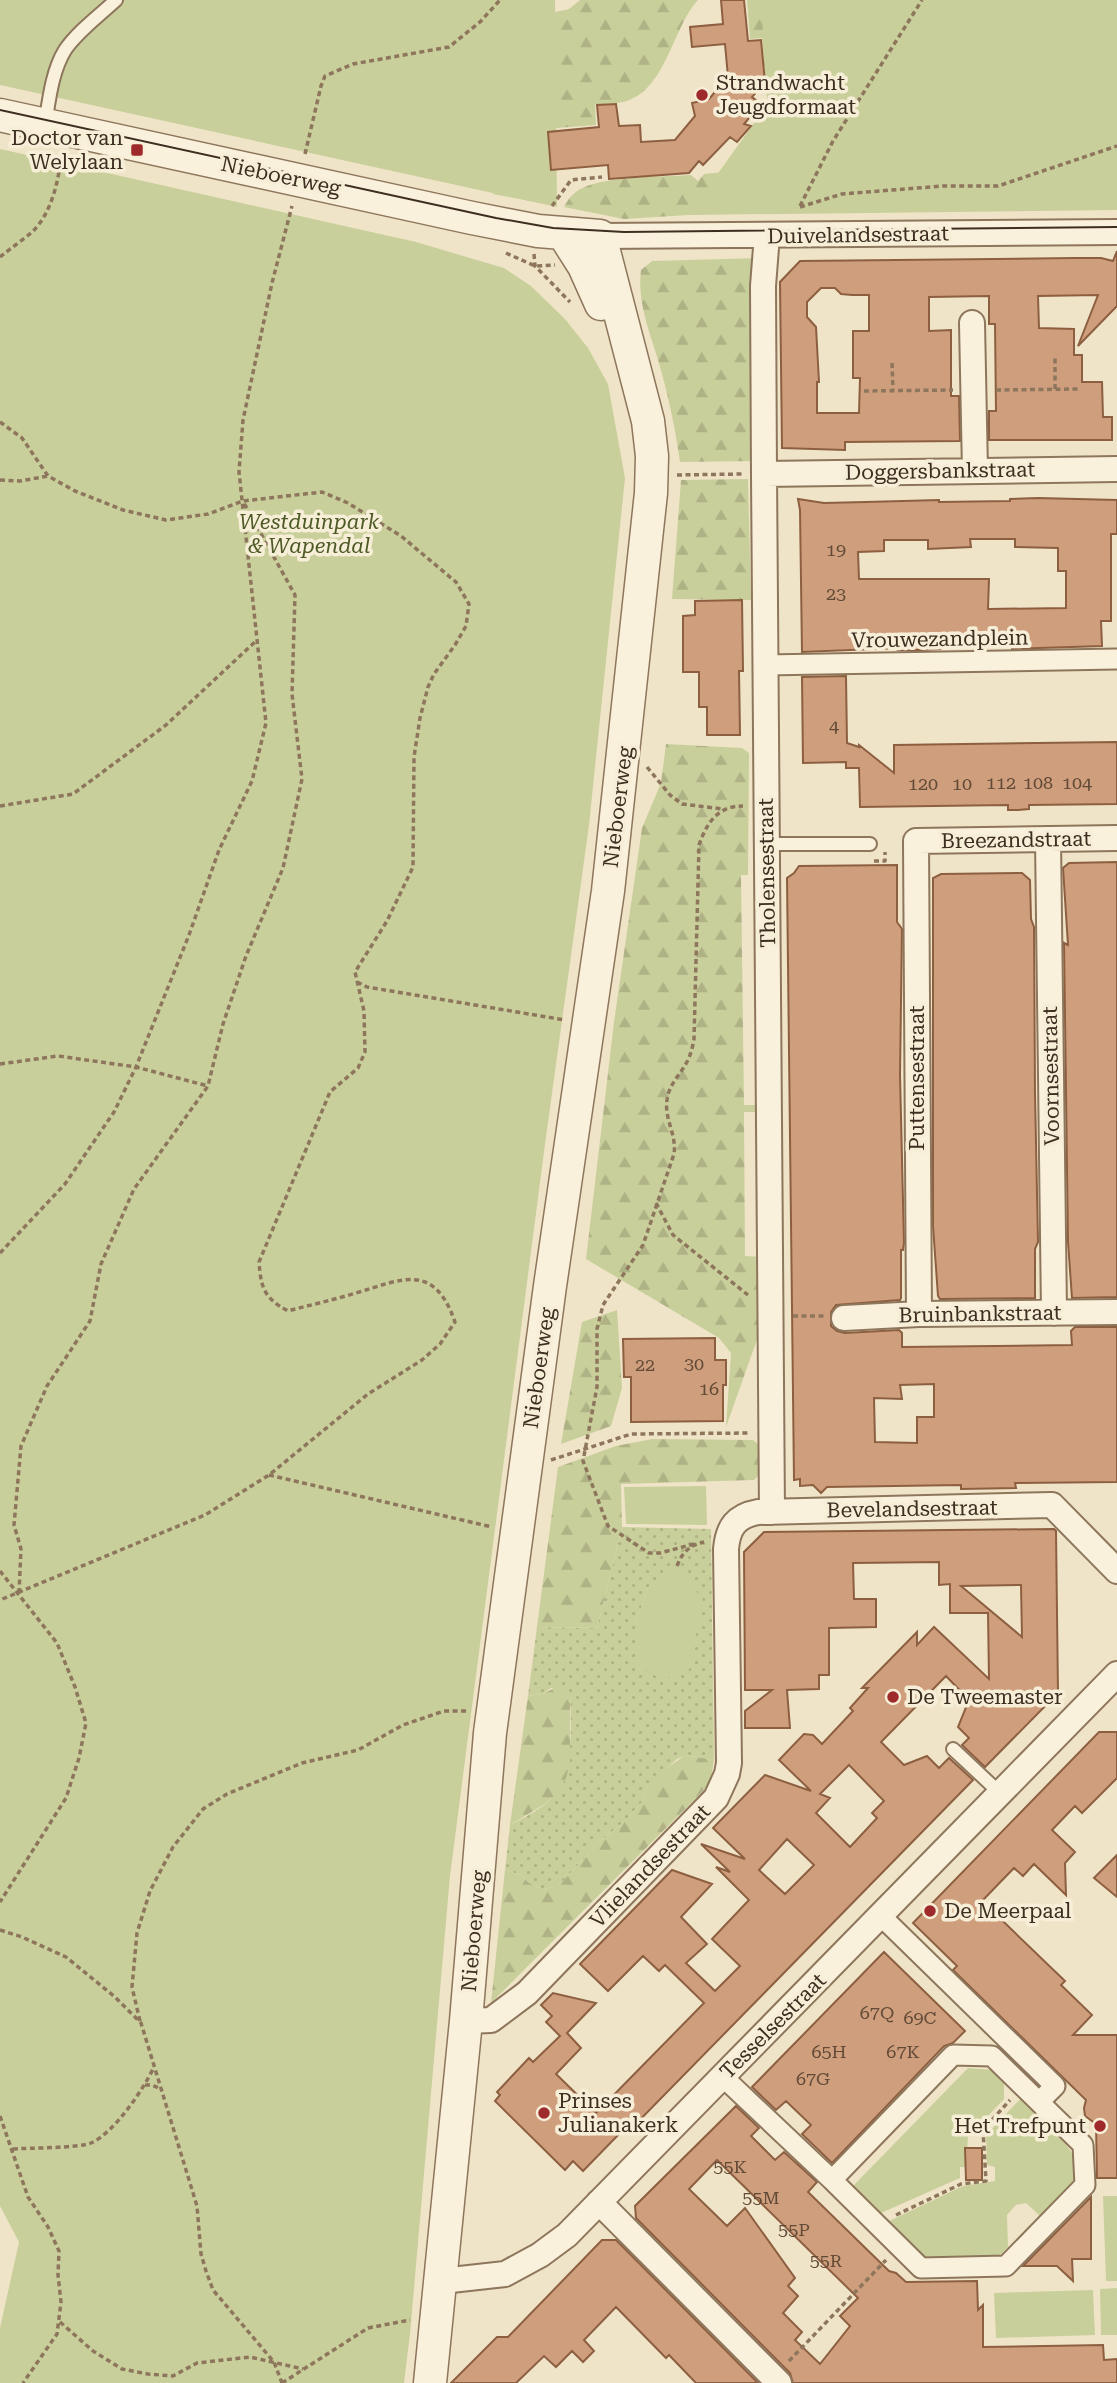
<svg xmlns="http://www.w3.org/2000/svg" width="1117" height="2383" font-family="'Roboto Serif',serif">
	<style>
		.grass { fill: url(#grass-dots); fill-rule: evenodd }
		.forest { fill: url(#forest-firs) }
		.green { fill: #c9cf9b }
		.building { fill: #cf9f7d; stroke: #8d5f41; stroke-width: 2; fill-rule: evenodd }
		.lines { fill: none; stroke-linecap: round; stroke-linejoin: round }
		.service-casing { stroke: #8d765c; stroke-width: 16 }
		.pedestrian-casing { stroke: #8d765c; stroke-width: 23 }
		.minor-casing { stroke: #8d765c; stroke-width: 28 }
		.tertiary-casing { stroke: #8d765c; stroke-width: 35 }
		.path { stroke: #8d765c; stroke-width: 3.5; stroke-dasharray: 5 3.5; stroke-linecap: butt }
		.service { stroke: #faf1dc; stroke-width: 12 }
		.pedestrian { stroke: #faf1dc; stroke-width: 19 }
		.minor { stroke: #faf1dc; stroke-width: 24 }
		.tertiary { stroke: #faf1dc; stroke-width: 32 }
		.tram { stroke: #3d2e20; stroke-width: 2 }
		.poi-dot { fill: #9e2a2b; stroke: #f7eed8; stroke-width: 2.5 }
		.labels { text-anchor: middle; stroke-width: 7; stroke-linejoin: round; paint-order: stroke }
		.number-label { font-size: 18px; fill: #624a37 }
		.poi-label { font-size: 21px; fill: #3d2e20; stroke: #f7eed8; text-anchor: start }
		.street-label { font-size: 21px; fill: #3d2e20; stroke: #f7eed8 }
		.park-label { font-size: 21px; font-style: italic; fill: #4d5a26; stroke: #f7eed8 }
	</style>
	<defs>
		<pattern id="grass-dots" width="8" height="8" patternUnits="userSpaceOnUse" patternTransform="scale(1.75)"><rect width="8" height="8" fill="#c9cf9b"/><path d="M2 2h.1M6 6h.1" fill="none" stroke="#aeb285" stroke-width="1.8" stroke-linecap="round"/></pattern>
		<pattern id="forest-firs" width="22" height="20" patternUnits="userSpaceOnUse" patternTransform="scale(1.75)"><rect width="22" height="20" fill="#c9cf9b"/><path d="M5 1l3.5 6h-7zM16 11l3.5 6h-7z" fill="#aeb285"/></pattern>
	</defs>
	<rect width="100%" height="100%" fill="#f0e4c8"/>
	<path class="grass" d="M622,1527L711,1529L714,1760L686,1755L677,1759L647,1788L642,1802L627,1819L596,1845L563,1881L554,1887L543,1889L529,1883L521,1875L505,1870L510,1825C525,1817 545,1808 555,1794C574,1769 571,1725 570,1694L551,1688L542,1694L528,1696L537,1627L597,1628ZM677,1567L635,1624L648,1588Z"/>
	<path class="forest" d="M580,0H698C672,28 666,92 623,102C614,104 604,104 595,104L596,125L544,129L546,204L493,194L491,184L551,13L569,9Z
		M747,0H806L822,25L859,69L860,83L824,141L785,213L737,212L624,219L564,207C569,197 576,190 587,186C614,176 662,177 691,175L698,181L704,174L734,171L755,152L775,155L781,129L767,99L762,38L750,39Z
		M760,258L759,461L680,462C675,427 668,394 658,360C649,330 637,302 641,270L652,261Z
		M748,479L751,600L672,599L681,480Z
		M666,744L742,748L749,753L748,875H741L744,1105H760V1112H744L745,1256L762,1257L759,1334L726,1427L731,1353L719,1338L586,1259L614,1022L642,828L661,783Z
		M617,1310L622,1388L611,1426L561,1444L582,1322Z
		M652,1439L753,1440L760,1446L759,1475L754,1480L621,1484L622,1527L597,1628L537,1627L558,1467L616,1446Z
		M561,1685L570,1694V1763L566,1778L556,1794L545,1804L510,1825L528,1696L542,1694Z
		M685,1755L714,1760L710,1784L491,2003L505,1870L521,1875L529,1883L543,1889L554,1887L563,1881L596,1845L627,1819L642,1802L647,1788L662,1772Z"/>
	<path class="green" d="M0,0H555L557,207L0,85Z
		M760,0H1117V210L688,215L770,101Z
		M0,149L416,242L504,268L531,286L565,319L588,348L608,384L625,478L589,825L545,1144L450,1876L410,2334L404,2383H0V2328L19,2242L0,2206Z
		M706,1486L707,1525L626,1524L624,1487Z
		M677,1566L703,1600L689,1670L662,1680L637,1664L635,1624L648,1588Z
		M968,2068L993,2070L1004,2081V2099L968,2137L966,2167H960V2178L881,2213L853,2186Z
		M1023,2096L1043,2113L1038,2120L1065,2143L1077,2160L1079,2178L1040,2216L1026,2203L1016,2205L1007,2215L1008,2247L995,2260L925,2261L885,2223L963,2186L995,2181V2167L987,2165L986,2135Z
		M1103,2196H1117V2281H1106Z
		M1117,2288V2335H1101L1100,2289Z
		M1093,2290L1095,2335L996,2338L994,2293Z"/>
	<path class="building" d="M721,0H744L748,41L761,40L765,82L752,97L761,104L744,124L751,126L737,142L730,137L703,165L699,161L689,173L609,179L608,165L551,170L548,132L599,127L597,105L616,104L619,126L640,125L641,142L675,140L695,116L692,103L709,99L728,77L725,44L692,47L690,27L723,24Z
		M1117,251V306L1078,346L1098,295L1038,296L1039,328L1074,329V355H1082V382H1102L1103,417H1112V440H989V411H996L995,324H989V296L929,297V331L951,330V396H959L960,441L845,442V450L782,448L780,282L800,261L1076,258H1101L1113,261ZM821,288H835L841,294L852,295H869V331H853V378H860L859,413H817V382H819L816,327L807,317V302Z
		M1038,498L1117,500V534H1111V621H1101L1102,646L1012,649V646L941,647V649L921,650H898L899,648L802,652L800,510L798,499L824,503L866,502L939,500V502L1010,501V499ZM970,539H1015V547L1058,548V571H1066V608L988,609L989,579H859L858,552L884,551V540H928V549L971,547Z
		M742,600L743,671H739L740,735H707V707H699V672H683V616L695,615V601Z
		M846,676L847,743L859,747V745L894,773V745L1117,742V804L1029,805V809L1018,810H1008V805L860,807L859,768H846V762L803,763L802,677Z
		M1117,862V1297L1072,1298L1068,1242L1064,943L1068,945L1063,868L1069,863Z
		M897,865V922L902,929L900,1075L904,1243L903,1250H901V1298L900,1300L836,1305L831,1312V1326L837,1331L845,1333L899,1330L902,1333V1347L1072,1345L1071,1331L1075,1327H1117V1482L1015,1483L1016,1488L961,1489V1485L827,1487L821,1493L813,1485L800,1486V1479L794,1480L787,878L794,873L799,866ZM934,1384V1417H917V1443L875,1442L874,1398L902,1399L900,1385Z
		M1022,873L1030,880L1031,919L1034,927L1035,1093L1038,1242L1035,1249V1298L940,1299L938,1296L933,1226V878L941,874Z
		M715,1338V1360H726V1385H723V1421L631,1422V1377H624L623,1339Z
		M1054,1529L1056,1531L1058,1693L985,1767L962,1745L969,1738L958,1727L969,1700L946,1676L881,1742L904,1765L927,1756L939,1768L949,1758L973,1780L626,2134L623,2130L583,2171L573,2161L565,2170L495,2101L500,2095L497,2092L529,2058L533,2062L560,2036L546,2022L552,2016L541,2005L553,1993L596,2003L567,2033L581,2048L556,2074L596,2113L704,2003L665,1965L659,1971L643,1956L608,1991L580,1964L672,1870L712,1884L681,1917L707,1944L686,1963L715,1991L740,1966L712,1939L749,1900L716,1867L730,1872L701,1844L745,1859L713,1828L765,1775L811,1791L779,1760L804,1734L813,1735L822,1744L853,1711L850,1708L868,1688H862L917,1632V1645L934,1627L989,1679L988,1613H950V1584L939,1585V1562L853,1563L854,1599H876V1627L829,1628V1675H819V1689L787,1690L790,1728H745V1711L772,1690H745L744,1552L764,1532ZM1021,1585L1022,1637L961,1586ZM849,1765L884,1801L872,1813L877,1818L850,1847L816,1813L830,1798L820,1794ZM787,1839L814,1865L785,1894L759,1870Z
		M1099,1732H1117V1778L1082,1813L1075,1806L1052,1830L1075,1852L1065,1863L1066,1895L1034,1864L1023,1876L1014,1868L982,1901L1065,1981L1061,1985L1092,2015L1073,2035H1117V2178H1097L1096,2124L1085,2116L1084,2108L1086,2100L953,1970L957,1966L913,1923Z
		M1117,1855V1897L1094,1878Z
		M884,1952L965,2031L953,2043L944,2046L832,2163L802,2134L811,2125L786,2101L776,2110L752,2087Z
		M736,2106L759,2128L751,2136L775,2160L784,2152L817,2182L808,2192L889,2271L896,2273L906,2282L977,2281L978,2310L983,2305V2347L1103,2345L1104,2360L1117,2359V2383H793L790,2373L636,2218L635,2206ZM717,2160L858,2298L840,2316L850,2326L820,2364L795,2340L802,2332L783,2313L798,2296L788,2286L795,2278L745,2208L727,2226L689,2189Z
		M965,2148H982V2180H966Z
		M1091,2197V2259H1072L1073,2281L1057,2266H1023Z
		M602,2240H616L758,2383H696L669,2355L666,2358L616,2307L584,2340L594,2351L583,2362L572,2351L556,2367L544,2356L516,2383H451L497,2337H508Z"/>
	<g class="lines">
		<defs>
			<path id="service" d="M45,125C49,100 52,71 65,50C78,31 99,16 116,0
				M767,844H870
				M953,1749L1001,1794"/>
			<path id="pedestrian" d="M764,665L1117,659
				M881,1916L1055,2086L1039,2102
				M723,2077L832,2180L921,2268L1006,2266L1085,2185L1083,2145L992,2056L953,2055L832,2180"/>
			<path id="minor" d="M767,235L763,286L764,474L772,1512
				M600,236L1117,232
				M972,323L975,471
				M764,474L1117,469
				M1048,839L1054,1313
				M919,1314L916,841L1117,838
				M844,1318L919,1314L1117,1312
				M466,2021L491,2020L527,1993L716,1798L727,1774L729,1763L726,1549C728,1527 736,1516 758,1512L1052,1505L1117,1571
				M599,2202L779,2383
				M442,2281L505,2274L540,2255L567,2235L1117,1674"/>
			<path id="tertiary" d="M0,115L472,218L538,231L600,236L648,421L652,456L651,493L608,891L550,1286L490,1733L466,2021L430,2383
				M563,233L584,266L601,304"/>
		</defs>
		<use href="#service" class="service-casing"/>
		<use href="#pedestrian" class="pedestrian-casing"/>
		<use href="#minor" class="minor-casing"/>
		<use href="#tertiary" class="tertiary-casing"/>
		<path class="path" d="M305,154L321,86L325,76L353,64L449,47L480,22L500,0
			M552,206L571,180L602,177
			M800,206L833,141L922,0
			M800,207L842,194L943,186H998L1117,146
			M506,253L535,266L555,265
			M534,254L535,266L570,302
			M0,257C10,249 21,241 31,233C51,215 59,181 61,155
			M892,363L893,390
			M1055,389V355
			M996,390L1078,389
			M864,391L953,390
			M0,422L22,438L48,476L75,491L123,510L166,520L208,514L243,501L322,492L348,503L401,536L456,582L469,604L466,626L455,645L434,674L428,687L420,718L414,757L413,867L387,921L355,972L364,1011L365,1052L358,1068L330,1092L259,1262C261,1288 264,1298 288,1311C310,1305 333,1300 356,1293C403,1279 434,1262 455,1322L440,1344L422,1360L368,1394L269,1475L205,1515L0,1600
			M677,475L743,474
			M0,480L20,481L48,476
			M647,767L670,795L682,804L723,809
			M0,806L73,794L166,725L257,640
			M874,861H885V852
			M357,982L367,987L565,1020
			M0,1064L58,1056L136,1067L208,1086
			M656,1203L673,1235L748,1295
			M0,1253L65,1184L114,1112L136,1067L189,935L219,850L252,781L266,723L239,472L243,420L272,283L292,206
			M793,1316H824
			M551,1460L631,1434L749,1433
			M269,1475L492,1527
			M694,1544L660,1553H649L608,1526L583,1461L597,1387V1329L603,1305L643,1245L674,1154C677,1135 664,1119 667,1100C669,1082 684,1072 690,1055C692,1050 693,1044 694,1039L699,845C707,822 718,806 743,806
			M677,1566C682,1553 689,1545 704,1542
			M0,1571L57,1643L75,1687L86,1723L79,1758L66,1798L0,1902
			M19,1593L21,1549L14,1525L21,1446L47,1386L90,1321L101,1264L134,1189L208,1086L223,1024L246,956L283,868L302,779L292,694L295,595L244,503
			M0,1930L22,1937L66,1957L115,1997L141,2023L197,2206L201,2254L206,2271L213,2290L274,2362L282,2383
			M140,2021L132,1987L137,1933L150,1891L173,1847L203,1809L227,1794L302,1763L358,1750L403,1725L444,1711H469
			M145,2085H152L161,2089
			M0,2116L28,2197L48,2227L59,2251L58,2275L61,2302L57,2334L23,2383
			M13,2149C28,2148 79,2148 91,2143C114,2133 143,2090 154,2067
			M896,2215L961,2184L986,2181L983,2130L1010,2100
			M60,2322L93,2351L122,2369L148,2374L173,2376L197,2363L250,2357L303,2369
			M789,2361L886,2260
			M282,2383L368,2328L410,2320"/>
		<use href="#service" class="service"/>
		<use href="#pedestrian" class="pedestrian"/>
		<use href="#minor" class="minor"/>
		<use href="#tertiary" class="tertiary"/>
		<path class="tram" d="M0,110L496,218L553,228L624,232L1117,227"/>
	</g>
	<g class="poi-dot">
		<circle cx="702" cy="95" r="7"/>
		<rect x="130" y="143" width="14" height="14" rx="3.5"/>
		<circle cx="893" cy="1697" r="7"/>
		<circle cx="930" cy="1911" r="7"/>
		<circle cx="544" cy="2113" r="7"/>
		<circle cx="1100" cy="2126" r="7"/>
	</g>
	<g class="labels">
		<g class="number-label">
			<text x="836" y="556">19</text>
			<text x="836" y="600">23</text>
			<text x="834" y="732">4</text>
			<text x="1001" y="789">112</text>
			<text x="1038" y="789">108</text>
			<text x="1077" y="789">104</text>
			<text x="923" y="790">120</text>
			<text x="962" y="790">10</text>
			<text x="694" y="1370">30</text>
			<text x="645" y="1371">22</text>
			<text x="709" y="1395">16</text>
			<text x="877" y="2019">67Q</text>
			<text x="920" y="2024">69C</text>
			<text x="829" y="2058">65H</text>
			<text x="903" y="2058">67K</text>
			<text x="813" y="2085">67G</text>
			<text x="730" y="2173">55K</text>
			<text x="761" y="2204">55M</text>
			<text x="794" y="2236">55P</text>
			<text x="826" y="2267">55R</text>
		</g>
		<g class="poi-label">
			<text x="716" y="90">Strandwacht<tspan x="716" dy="24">Jeugdformaat</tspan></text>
			<text x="123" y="145" text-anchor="end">Doctor van<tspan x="123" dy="24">Welylaan</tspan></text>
			<text x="907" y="1704">De Tweemaster</text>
			<text x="944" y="1918">De Meerpaal</text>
			<text x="558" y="2108">Prinses<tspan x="558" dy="24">Julianakerk</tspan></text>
			<text x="1086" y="2133" text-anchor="end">Het Trefpunt</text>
		</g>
		<g class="street-label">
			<text transform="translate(281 176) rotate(12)" y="7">Nieboerweg</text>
			<text transform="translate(858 235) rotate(-1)" y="7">Duivelandsestraat</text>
			<text transform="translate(940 471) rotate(-1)" y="7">Doggersbankstraat</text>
			<text transform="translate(940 639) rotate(-1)" y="7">Vrouwezandplein</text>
			<text transform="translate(618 807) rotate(-83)" y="7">Nieboerweg</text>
			<text transform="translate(1016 840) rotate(-1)" y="7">Breezandstraat</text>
			<text transform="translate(767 873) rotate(-91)" y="7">Tholensestraat</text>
			<text transform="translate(1051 1076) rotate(-91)" y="7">Voornsestraat</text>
			<text transform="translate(917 1078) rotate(-90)" y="7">Puttensestraat</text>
			<text transform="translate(980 1314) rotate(-1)" y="7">Bruinbankstraat</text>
			<text transform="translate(539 1368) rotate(-82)" y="7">Nieboerweg</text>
			<text transform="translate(912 1509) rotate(-1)" y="7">Bevelandsestraat</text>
			<text transform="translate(650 1866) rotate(-46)" y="7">Vlielandsestraat</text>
			<text transform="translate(474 1931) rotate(-85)" y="7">Nieboerweg</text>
			<text transform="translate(773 2026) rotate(-45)" y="7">Tesselsestraat</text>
		</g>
		<g class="park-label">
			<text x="309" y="529">Westduinpark<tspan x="309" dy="24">&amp; Wapendal</tspan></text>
		</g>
	</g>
</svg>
